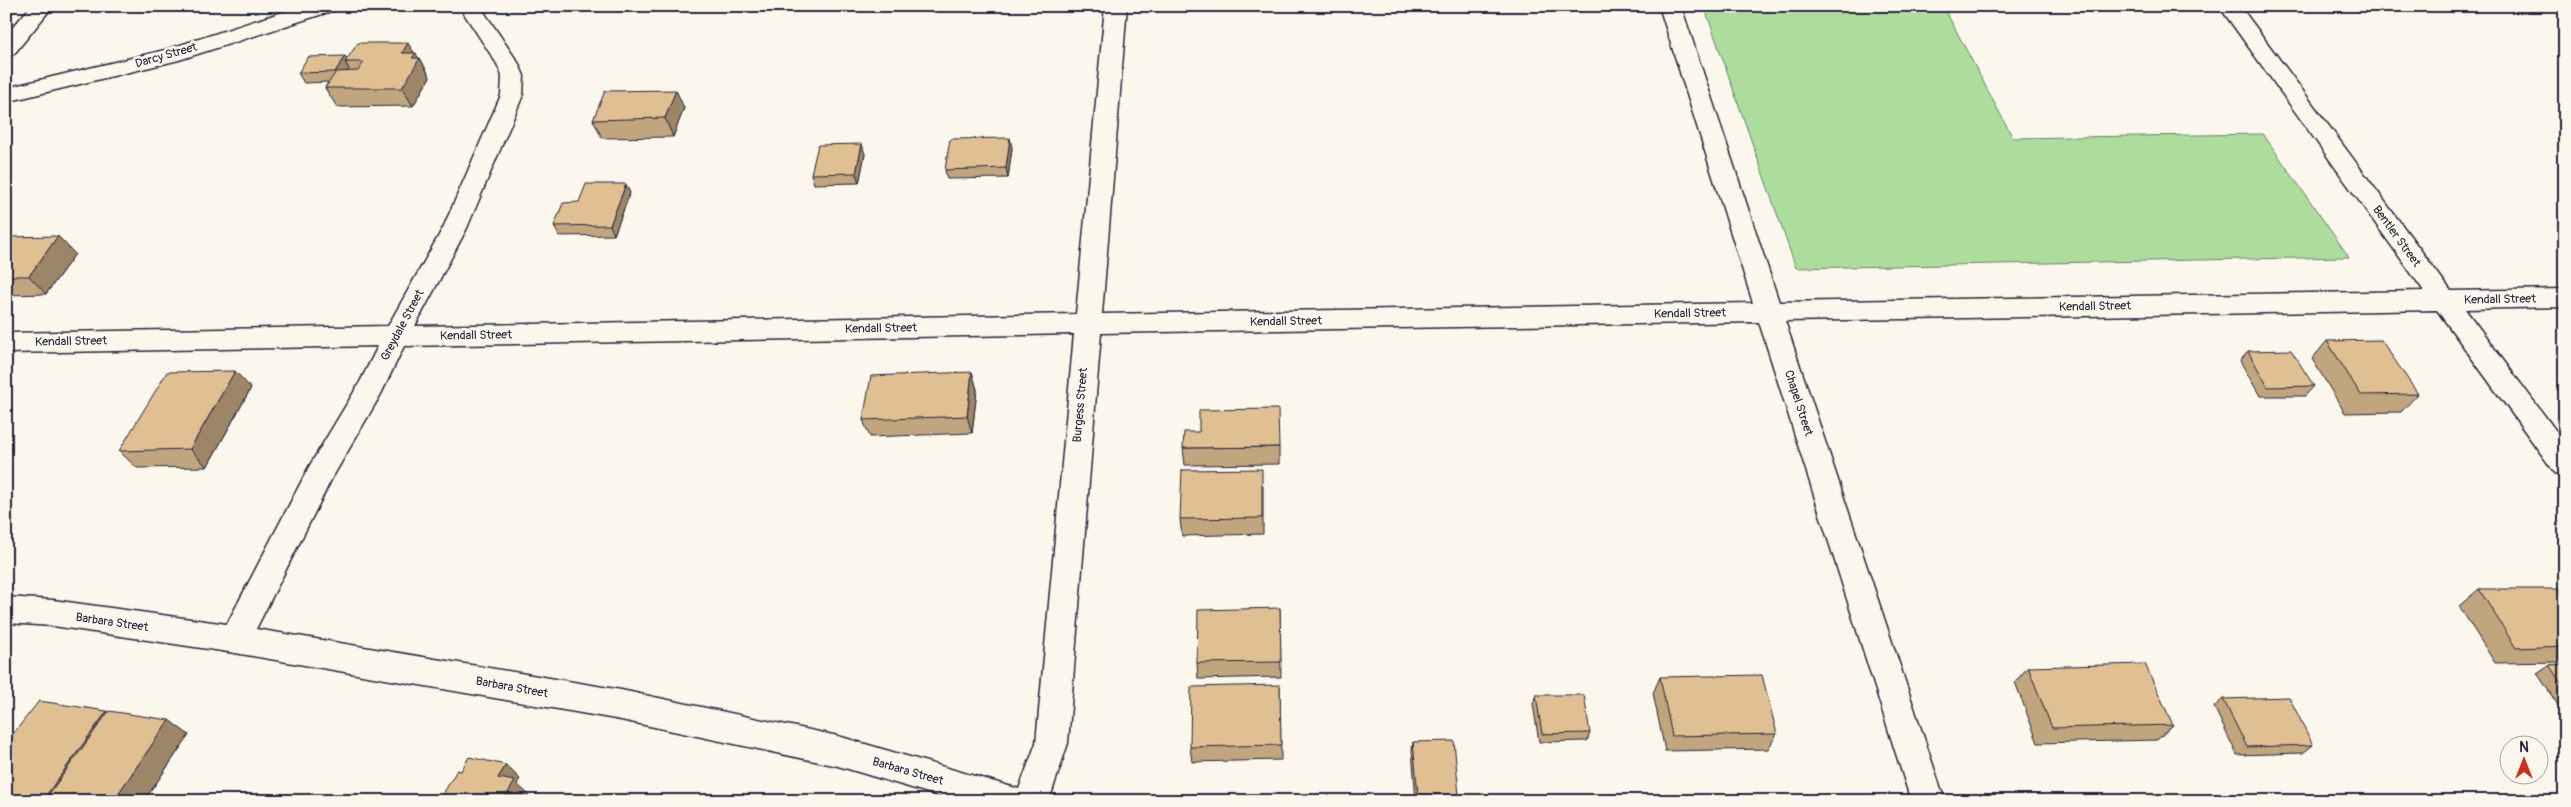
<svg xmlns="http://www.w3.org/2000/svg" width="2571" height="807" font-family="Pangolin,sans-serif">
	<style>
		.green { fill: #acdd9d; stroke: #67806c }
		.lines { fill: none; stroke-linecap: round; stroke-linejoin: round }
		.minor-casing { stroke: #22223b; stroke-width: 3 }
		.secondary-casing { stroke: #22223b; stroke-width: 3 }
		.minor { fill: #fbf7ec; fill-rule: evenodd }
		.secondary { fill: #fbf7ec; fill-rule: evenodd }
		.wall { fill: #c1a57e; stroke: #22223b }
		.shaded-wall { fill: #9d8667; stroke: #22223b }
		.building { fill: #e0c093; stroke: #22223b }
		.labels { text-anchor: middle; stroke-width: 5; stroke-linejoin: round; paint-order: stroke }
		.street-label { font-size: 12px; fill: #22223b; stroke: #fbf7ec }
	</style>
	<rect width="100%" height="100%" fill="#fbf7ec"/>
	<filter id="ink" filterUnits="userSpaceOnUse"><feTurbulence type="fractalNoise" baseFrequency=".02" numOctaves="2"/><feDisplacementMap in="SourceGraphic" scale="10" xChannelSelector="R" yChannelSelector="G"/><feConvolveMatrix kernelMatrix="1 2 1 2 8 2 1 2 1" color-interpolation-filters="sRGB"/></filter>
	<g filter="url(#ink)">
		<path class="green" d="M1704,6H1943L2013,138L2263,134L2349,257L1796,268Z"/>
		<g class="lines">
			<defs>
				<path id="minor" d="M301,6H334L332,11L179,60L6,102V88L165,50Z
					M459,6H480L519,64L524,76L523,95L467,228L415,326L1076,314L1105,6H1127L1102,314L1753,303L1659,6H1681L1779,302L2424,291L2219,6H2240L2451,291L2565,289V307L2465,309L2565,443V476L2555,473L2437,310L1785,321L1945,801H1911L1759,322L1101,333L1068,743L1049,801H955L838,766L621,720L235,653L53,626L6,623V597L53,600L227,624L310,465L360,382L378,346L6,353V333L388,326L443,228L501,95L502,76L497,64ZM1074,334L1036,743L1019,789L838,736L621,690L256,629L331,480L381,394L404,346Z"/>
				<path id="secondary" d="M31,6H53L14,54L6,56V35Z"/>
			</defs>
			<use href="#minor" class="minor-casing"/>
			<use href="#secondary" class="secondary-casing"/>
			<use href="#minor" class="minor"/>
			<use href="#secondary" class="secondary"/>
		</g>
		<path class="wall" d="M414,53L418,58H420L430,77L413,106L337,107L325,88L328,82L304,83L298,73L347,60Z
			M684,108L673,137L602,138L593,120Z
			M1012,148L1008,178L947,179L945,170Z
			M865,154L859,183L814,184L811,174Z
			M630,193L614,235L559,236L554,226L579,202Z
			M6,237L75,254L46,294L6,295Z
			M2327,341L2418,394L2401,412L2345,413L2312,359Z
			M2248,351L2314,386L2305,396H2260L2240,361Z
			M972,372L977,390L972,433L870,437L863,420Z
			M251,388L207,467L137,468L119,451Z
			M1279,447V464L1185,465L1183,448Z
			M1263,486V534L1182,536L1180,519Z
			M2479,589L2565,598V662L2495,663L2459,606Z
			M1280,608L1281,677L1198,679L1197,663Z
			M2565,664V716L2537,673L2549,665Z
			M2028,667L2173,725L2157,740L2038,743L2015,682Z
			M1660,677L1777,734L1768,749L1665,751L1653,693Z
			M1280,685L1281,760L1192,762L1190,747Z
			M1536,695L1590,733L1587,741L1539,742L1533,704Z
			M2223,699L2313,745L2303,753L2237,755L2214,707Z
			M109,712L189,735L144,801H6V743Z
			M1413,742L1459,795L1458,801H1416L1412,750Z"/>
		<path class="shaded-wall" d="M556,6H572L558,12Z
			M408,43L415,54L416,53L419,60L420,58L430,77L413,106L402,88V53Z
			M345,56L349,62H345L349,69L341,82L335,72Z
			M676,90L684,108L673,137L665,118Z
			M1010,138L1012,148L1008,178L1006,168Z
			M862,144L865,154L859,183L856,173Z
			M626,184L630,193L614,235L610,225Z
			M58,236L75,254L46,294L29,276Z
			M235,371L251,388L207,467L190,449Z
			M972,372L977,390L972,433L967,416Z
			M107,711L128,726L75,801H42Z
			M169,720L189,735L144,801H113Z
			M506,765L520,779L517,784L529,795L526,801H503L498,778Z"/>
		<path class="building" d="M358,43H408L402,53H416L412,58H420L402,88H325L336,72L358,71L364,62H345Z
			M345,56L335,72L298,73L308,57Z
			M676,90L665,118L593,120L605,91Z
			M1010,138L1006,168L945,170L950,139Z
			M862,144L856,173L811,174L818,145Z
			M586,184H626L610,225L554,226L563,203L579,202Z
			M58,236L29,276H6V237Z
			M2381,340L2418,394L2361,395L2327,341Z
			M2291,350L2314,386L2268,387L2248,351Z
			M235,371L190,449L119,451L167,372Z
			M972,372L967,416L863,420L871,376Z
			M1278,409L1279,447L1183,448L1184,432H1199V410Z
			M1262,469V518L1180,519L1182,470Z
			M2479,589H2558L2565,598V646L2516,648Z
			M1280,608L1281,662L1197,663L1198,610Z
			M2145,664L2173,725L2052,728L2028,667Z
			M2565,664V689L2549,665Z
			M1762,675L1777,734L1672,736L1660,677Z
			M1280,685L1281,745L1190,747L1191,687Z
			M1536,695H1584L1590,733L1542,734Z
			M2289,697L2313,745L2247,747L2223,699Z
			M39,701L107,711L42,801H19L6,799V743Z
			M109,711L169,720L113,801H44Z
			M1454,741L1459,795H1418L1413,742Z
			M469,757L506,765L498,778L515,781L503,801H439L457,770L461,771Z"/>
	</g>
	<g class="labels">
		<g class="street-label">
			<text transform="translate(166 55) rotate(-16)" y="4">Darcy Street</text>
			<text transform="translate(2397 236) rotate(54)" y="4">Bentler Street</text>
			<text transform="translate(2500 299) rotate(-1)" y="4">Kendall Street</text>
			<text transform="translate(2095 306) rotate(-1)" y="4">Kendall Street</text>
			<text transform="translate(1690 313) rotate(-1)" y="4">Kendall Street</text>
			<text transform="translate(1286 321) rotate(-1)" y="4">Kendall Street</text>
			<text transform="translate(402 325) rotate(-62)" y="4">Greydale Street</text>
			<text transform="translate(881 328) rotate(-1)" y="4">Kendall Street</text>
			<text transform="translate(476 335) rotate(-1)" y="4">Kendall Street</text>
			<text transform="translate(71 341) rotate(-1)" y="4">Kendall Street</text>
			<text transform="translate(1799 403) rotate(72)" y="4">Chapel Street</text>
			<text transform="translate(1080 405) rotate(-85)" y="4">Burgess Street</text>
			<text transform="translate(112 622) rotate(8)" y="4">Barbara Street</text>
			<text transform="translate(512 687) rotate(10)" y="4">Barbara Street</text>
			<text transform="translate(908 771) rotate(16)" y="4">Barbara Street</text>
		</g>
	</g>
	<rect width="2571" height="807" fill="none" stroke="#fbf7ec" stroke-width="25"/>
	<rect x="12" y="12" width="2546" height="782" fill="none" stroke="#22223b" stroke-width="2" filter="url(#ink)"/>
	<g transform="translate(2524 760)"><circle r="24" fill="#fbf7ec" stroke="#a4a2a5"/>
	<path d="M0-4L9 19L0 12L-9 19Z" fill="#c8321e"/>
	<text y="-8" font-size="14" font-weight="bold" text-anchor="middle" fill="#22223b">N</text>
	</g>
</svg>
